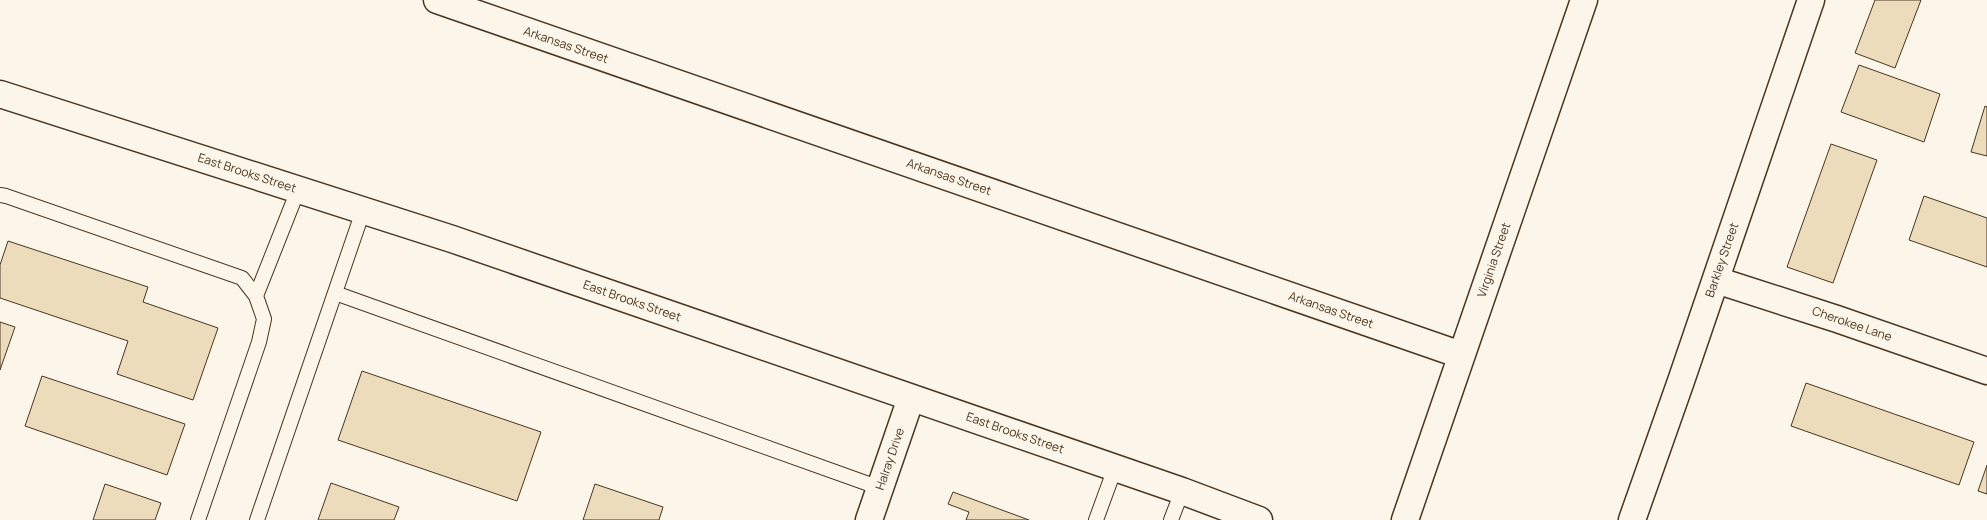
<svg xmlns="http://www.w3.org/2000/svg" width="1987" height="520" font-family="Manrope,sans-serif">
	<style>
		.building { fill: #ecdcbc; stroke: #4a3520 }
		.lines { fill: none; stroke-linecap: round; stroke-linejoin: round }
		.service-casing { stroke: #4a3520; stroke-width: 16 }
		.minor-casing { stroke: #4a3520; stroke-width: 29 }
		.service { stroke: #fbf6e9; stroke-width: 14 }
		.minor { stroke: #fbf6e9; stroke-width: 26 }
		.labels { text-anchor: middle; stroke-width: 4; stroke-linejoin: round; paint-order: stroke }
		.street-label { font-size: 12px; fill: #4a3520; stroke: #fbf6e9 }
	</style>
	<rect width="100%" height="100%" fill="#fbf6e9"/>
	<path class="building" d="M1875,0H1921L1895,68L1855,53Z
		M1859,65L1940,94L1924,142L1841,112Z
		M1985,106L1987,107V156L1971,152Z
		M1831,144L1877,160L1833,283L1787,267Z
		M1924,196L1987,218V267L1909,240Z
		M8,241L148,287L143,302L218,328L193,400L117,374L128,341L0,298V265Z
		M0,322L15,327L0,370Z
		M362,371L541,432L517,501L338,440Z
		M42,376L185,424L167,475L25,426Z
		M1806,383L1974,442L1959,485L1791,426Z
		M1987,465V494L1978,491Z
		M331,483L399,507L394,520H318Z
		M105,484L161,503L155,520H93Z
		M595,484L663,507L659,520H583Z
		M953,492L1029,520H966L969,512L948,504Z"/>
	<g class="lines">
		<defs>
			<path id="service" d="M0,195L6,196L242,278L256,296L264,319L259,342L198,520
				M335,293L880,488
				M256,296L298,190
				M257,520L363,211
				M1096,520L1115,468
				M1171,520L1182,491"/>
			<path id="minor" d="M437,0L1461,355
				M0,94L452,239L1182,491L1259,520
				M1716,280L1837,319L1987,371
				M869,520L911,398
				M1405,520L1584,0
				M1632,520L1681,381L1811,0"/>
		</defs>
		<use href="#service" class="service-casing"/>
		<use href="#minor" class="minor-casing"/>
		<use href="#service" class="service"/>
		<use href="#minor" class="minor"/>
	</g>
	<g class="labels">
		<g class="street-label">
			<text transform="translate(566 45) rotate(19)" y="4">Arkansas Street</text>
			<text transform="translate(247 173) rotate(18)" y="4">East Brooks Street</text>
			<text transform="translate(949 177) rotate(19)" y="4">Arkansas Street</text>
			<text transform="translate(1494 260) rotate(-71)" y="4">Virginia Street</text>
			<text transform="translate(1722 260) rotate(-71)" y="4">Barkley Street</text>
			<text transform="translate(632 301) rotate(19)" y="4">East Brooks Street</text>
			<text transform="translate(1331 310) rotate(19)" y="4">Arkansas Street</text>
			<text transform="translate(1852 324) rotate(19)" y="4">Cherokee Lane</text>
			<text transform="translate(1015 433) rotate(19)" y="4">East Brooks Street</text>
			<text transform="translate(890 459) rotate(-71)" y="4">Halray Drive</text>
		</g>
	</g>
</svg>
